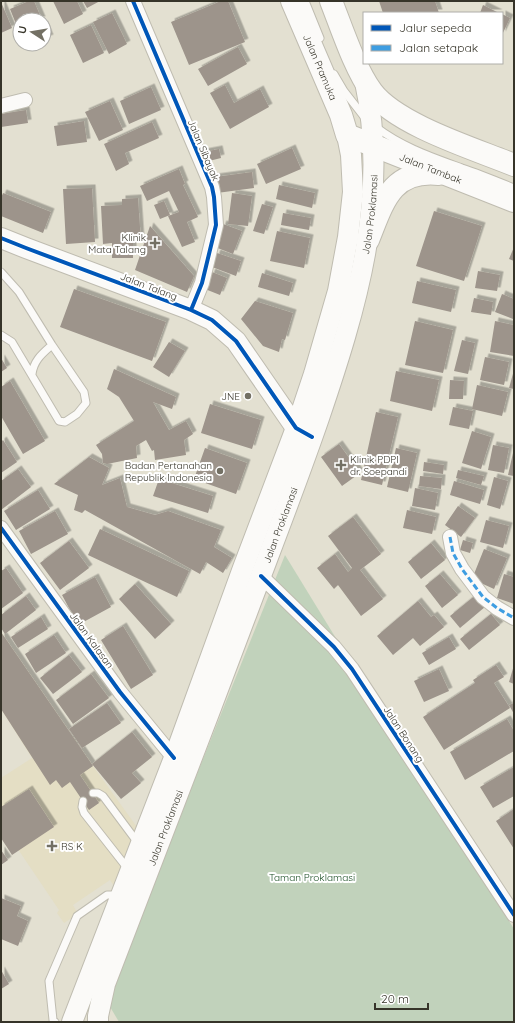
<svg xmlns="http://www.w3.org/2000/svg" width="515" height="1023" font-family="Quicksand,sans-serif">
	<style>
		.built { fill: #e4dec4 }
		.green { fill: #c1d2bb }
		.building { fill: #9d948b; filter: url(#shadow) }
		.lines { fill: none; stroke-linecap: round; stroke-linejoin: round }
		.lane-casing { stroke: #bfbcb0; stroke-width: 9 }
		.street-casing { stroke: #bfbcb0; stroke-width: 16 }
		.secondary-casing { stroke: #bfbcb0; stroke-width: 22 }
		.primary-casing { stroke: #bfbcb0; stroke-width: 24 }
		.lane { stroke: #fbfaf8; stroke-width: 7 }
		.street { stroke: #fbfaf8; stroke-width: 14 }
		.secondary { stroke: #fbfaf8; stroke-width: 20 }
		.primary { stroke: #fbfaf8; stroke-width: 22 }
		.quiet { stroke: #3e9de1; stroke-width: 3; stroke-dasharray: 6 3; stroke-linecap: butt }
		.cycleway-casing { stroke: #fff; stroke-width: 6 }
		.cycleway { stroke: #0057b8; stroke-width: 4 }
		.poi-dot { fill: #737064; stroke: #fff; stroke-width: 1.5 }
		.labels { text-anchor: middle; stroke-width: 4; stroke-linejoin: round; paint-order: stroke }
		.street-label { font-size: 10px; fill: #363429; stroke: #fff }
		.poi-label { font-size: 10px; fill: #363429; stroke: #fff; text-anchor: end }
		.park-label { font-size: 10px; fill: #184c22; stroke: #fff }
	</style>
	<defs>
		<filter id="shadow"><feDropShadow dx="3.5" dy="-3.5" stdDeviation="0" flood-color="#0004"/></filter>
	</defs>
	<rect width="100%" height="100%" fill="#e3e0d1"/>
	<path class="built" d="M1,632L93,766L137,827L114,886L110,880L73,905L78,914L64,923L57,913L59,910L1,824V778L32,758L1,709Z"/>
	<path class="green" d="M285,555L514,929V1022H119L106,1000Z"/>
	<path class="building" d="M29,1H34L42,20H20V34L10,9Z
		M53,1H77L83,14L64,24Z
		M83,1H100L87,8Z
		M221,1H228L245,42L189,65L171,22Z
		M379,1H435L439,13H383Z
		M1,2L12,28L1,33Z
		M483,5L499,13H480Z
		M112,13L127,44L109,54L93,22Z
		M502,14L510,18L502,35Z
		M44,24L50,38L44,40Z
		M91,25L104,53L83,63L70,35Z
		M238,47L247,64L208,86L198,69Z
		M225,85L234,103L260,89L269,107L230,129L210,93Z
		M151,87L161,110L129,124L120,101Z
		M110,101L123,130L99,141L85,112Z
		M26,110L28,123L1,127V114Z
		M84,121L87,142L57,146L54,126Z
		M152,122L159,138L125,153L129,164L116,171L104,144Z
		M292,148L301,169L266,184L257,164Z
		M219,149L221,158L205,162L203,152Z
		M179,169L185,184L183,185L198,217L187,222L195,242L182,247L168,216L179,212L169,191L147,201L140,186Z
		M252,172L254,188L217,193L215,177Z
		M279,185L315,193L312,208L276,199Z
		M92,188L95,242L66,244L63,189Z
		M3,193L51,212L43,233L1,216V198Z
		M232,193L252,196L248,226L228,224Z
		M138,198L141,242L133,243V258H112V243L103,244L101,206L122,205V199Z
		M164,201L170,215L160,219L154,205Z
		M262,204L273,207L264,234L253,231Z
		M434,211L482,226L464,281L416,266Z
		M283,213L311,218L309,230L281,225Z
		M223,224L242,231L233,254L215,247Z
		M150,226L194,276L187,292L135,270Z
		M277,231L310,238L304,268L270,261Z
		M514,247V261L509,259Z
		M217,253L241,261L236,276L212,267Z
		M478,271L500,275L497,291L475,288Z
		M212,272L227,278L220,295L205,289Z
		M262,273L293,283L289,296L258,287Z
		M417,281L456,290L451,312L412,303Z
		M74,289L166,322L152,361L60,327Z
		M502,294L514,299L513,319L495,312Z
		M474,298L493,302L491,315L471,312Z
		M255,301L293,313L285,340L282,339L279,352L263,346L241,319Z
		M415,321L453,330L443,373L405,365Z
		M495,321L514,325V356L490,352Z
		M462,340L475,343L468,374L454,371Z
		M169,342L185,351L169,377L153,367Z
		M485,357L509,362L504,385L480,380Z
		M1,358L7,368L1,372Z
		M114,369L176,397L172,409L153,402L169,430L186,421L193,434L184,440L186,455L155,460L154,450L152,451L146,440L136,446L137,458L107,464L103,463L102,454L96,445L134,421L119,397L107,389Z
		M514,370V389L509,388Z
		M396,371L439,380L432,411L390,401Z
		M450,380L464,381L463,399H449Z
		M10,381L45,441L23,454L1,416V387Z
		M477,385L508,392L502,416L472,409Z
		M210,404L261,420L252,449L201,433Z
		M453,407L473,411L469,429L449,425Z
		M376,412L398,417L382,485L361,480Z
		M472,431L491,437L481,469L462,463Z
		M3,440L17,462L1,473V442Z
		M339,444L360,473L342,486L321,457Z
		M493,445L509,448L504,473L488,470Z
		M205,448L247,463L236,494L194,479Z
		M396,448L417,453L408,492L387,487Z
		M513,453H514V476L508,475Z
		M89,457L109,468L102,485L120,478L127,507L155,515L168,511L221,530L214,547L232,558L223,573L206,562L200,574L85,510L82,513L74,510L78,495L54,484Z
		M424,462L444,465L443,474L423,471Z
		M18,469L31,487L1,510V481Z
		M458,470L484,476L481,485L456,478Z
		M420,476L442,478L441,489L419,486Z
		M494,477L508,481L500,509L487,505Z
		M159,479L213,496L208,513L153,496Z
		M454,481L484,490L480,504L450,495Z
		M415,488L438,493L435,510L412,506Z
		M38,490L50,509L16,530L4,511Z
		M458,506L475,518L461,537L445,525Z
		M407,510L436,517L432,534L403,528Z
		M55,511L68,534L31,554L19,531Z
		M353,517L381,554L360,570L383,599L361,616L338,585L334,589L317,568L335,554L348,572L352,568L328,536Z
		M486,520L509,526L503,548L480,542Z
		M100,529L189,571L177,597L88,555Z
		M463,540L473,543L470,553L460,550Z
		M69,541L89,568L60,590L40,563Z
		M431,543L445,560L421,579L408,562Z
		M484,549L507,558L494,589L472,579Z
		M6,568L23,593L1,609V571Z
		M440,574L458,595L442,608L425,586Z
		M504,574L514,577V604L497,598Z
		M95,577L111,607L78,625L62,595Z
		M135,584L171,624L155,639L119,599Z
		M477,594L486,606L460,628L450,616Z
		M26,596L36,610L5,634L1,628V615Z
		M418,601L431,617L434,615L444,627L420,646L413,638L393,655L377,636Z
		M491,614L500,625L469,650L460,639Z
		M41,617L48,629L18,648L11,637Z
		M123,626L153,675L131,689L101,640Z
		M1,632L93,766L80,775L99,803L89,810L70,782L62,788L56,780L50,785L1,709Z
		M54,635L66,653L36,673L25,654Z
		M449,637L456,649L429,665L422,653Z
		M69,655L82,672L53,694L40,678Z
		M496,665L504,677L494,683L510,708L444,750L423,717L475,683L473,680Z
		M514,665V684L509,682Z
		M439,669L449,691L424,702L414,681Z
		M91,674L109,698L73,724L56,700Z
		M107,703L121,723L82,748L69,729Z
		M514,703V714L509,705Z
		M507,719L514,731V751L465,780L450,752Z
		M132,732L152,757L132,773L141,783L121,799L92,764Z
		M514,767V796L493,808L480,787Z
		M29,789L54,827L12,855L1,838V807Z
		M514,809V849L496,821Z
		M1,850L8,860L1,865Z
		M1,898L21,906L17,916L28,921L18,946L1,939Z
		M1,970L9,984L1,989Z"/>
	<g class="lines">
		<defs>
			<path id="lane" d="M305,1L320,38
				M334,74L344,91L365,118
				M376,127C402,147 432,157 462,168C480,174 497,181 514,188
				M1,272L19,292L52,345L84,392L86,403L77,414L65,422L59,421L12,342L1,335
				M32,374C34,360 42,354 52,345
				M93,793H98L103,796L138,843
				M83,801L82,807L84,813L128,869
				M55,1022L53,1020L49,981L77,916L107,895H119"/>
			<path id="street" d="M133,1L212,187L214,197L216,225L202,283L191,310
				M1,106L25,100
				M1,528L120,692L174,758
				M450,537L453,553L462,569L483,597L497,608L514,618
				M261,576L334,647L352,669L514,915"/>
			<g id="secondary">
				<path d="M1,238L26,248L191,310L212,320L236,341L296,428L305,433"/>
				<path d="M72,1022L174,758L243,568L296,428L314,374L338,291L348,237L353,192L351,155L347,135"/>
				<path id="s1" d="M98,1022V1016L105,984C153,860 201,735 248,610C272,546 297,482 319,418C356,309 390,198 365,82"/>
			</g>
			<g id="primary">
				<path id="s2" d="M292,1L341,115L347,135L514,201"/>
				<path d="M331,1C342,29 355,69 372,92C397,125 475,149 514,165"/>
				<path d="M368,240C383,203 391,169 439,174"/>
			</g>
		</defs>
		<use href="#lane" class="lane-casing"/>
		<use href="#street" class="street-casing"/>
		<use href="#secondary" class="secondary-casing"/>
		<use href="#primary" class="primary-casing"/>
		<use href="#lane" class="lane"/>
		<use href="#street" class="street"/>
		<use href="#secondary" class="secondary"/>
		<use href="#primary" class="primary"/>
		<path class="quiet" d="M450,537L453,553L462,569L483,597L497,608L514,618"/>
		<defs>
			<path id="cycleway" d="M133,1L212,187L214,197L216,225L202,283L191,310
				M1,238L26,248L191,310L212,320L236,341L296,428L312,437
				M1,528L120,692L174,758
				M261,576L334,647L352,669L514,915"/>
		</defs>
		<use href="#cycleway" class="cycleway-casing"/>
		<use href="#cycleway" class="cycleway"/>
	</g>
	<g class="poi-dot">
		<path d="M153 237h4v4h4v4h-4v4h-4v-4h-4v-4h4z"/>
		<circle cx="248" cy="396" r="4"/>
		<path d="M339 459h4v4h4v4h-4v4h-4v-4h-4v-4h4z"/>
		<circle cx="220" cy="471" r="4"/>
		<path d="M50 840h4v4h4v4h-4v4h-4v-4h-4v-4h4z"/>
	</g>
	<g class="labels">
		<g class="street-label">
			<text dy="4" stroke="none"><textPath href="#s2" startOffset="72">Jalan Pramuka</textPath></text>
			<text transform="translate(204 150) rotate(67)" y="4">Jalan Sibayak</text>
			<text dy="4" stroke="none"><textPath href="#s2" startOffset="235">Jalan Tambak</textPath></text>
			<text dy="4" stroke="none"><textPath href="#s1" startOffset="854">Jalan Proklamasi</textPath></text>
			<text transform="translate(149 286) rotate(21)" y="4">Jalan Talang</text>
			<text dy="4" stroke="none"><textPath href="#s1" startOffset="530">Jalan Proklamasi</textPath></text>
			<text transform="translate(92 640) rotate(54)" y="4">Jalan Kalasan</text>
			<text transform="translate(404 734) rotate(57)" y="4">Jalan Bonang</text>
			<text dy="4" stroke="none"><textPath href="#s1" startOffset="206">Jalan Proklamasi</textPath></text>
		</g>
		<g class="poi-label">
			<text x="146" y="241">Klinik<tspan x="146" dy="12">Mata Talang</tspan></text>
			<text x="240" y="400">JNE</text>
			<text x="350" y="463" text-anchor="start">Klinik PDPI<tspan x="350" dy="12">dr. Soepandi</tspan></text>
			<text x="212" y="469">Badan Pertanahan<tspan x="212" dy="12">Republik Indonesia</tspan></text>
			<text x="61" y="850" text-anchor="start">RS K</text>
		</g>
		<g class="park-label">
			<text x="312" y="881">Taman Proklamasi</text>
		</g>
	</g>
	<rect width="515" height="1023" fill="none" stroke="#363429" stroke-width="4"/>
	<rect x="363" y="12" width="140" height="52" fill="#ffffff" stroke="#afaea9"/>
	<rect x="371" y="25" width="20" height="6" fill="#0057b8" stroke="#afaea9"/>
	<text x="399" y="32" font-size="12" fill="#363429">Jalur sepeda</text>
	<rect x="371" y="45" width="20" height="6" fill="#3e9de1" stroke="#afaea9"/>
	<text x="399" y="52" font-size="12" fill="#363429">Jalan setapak</text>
	<g transform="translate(32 32) rotate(282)"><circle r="19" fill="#ffffff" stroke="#afaea9"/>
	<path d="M0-3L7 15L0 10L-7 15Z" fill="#737064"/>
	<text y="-6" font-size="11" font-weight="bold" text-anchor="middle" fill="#363429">U</text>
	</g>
	<path d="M375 1003v6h53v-6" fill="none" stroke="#363429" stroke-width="2"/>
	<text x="381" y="1003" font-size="12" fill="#363429" stroke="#ffffff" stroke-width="3" paint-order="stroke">20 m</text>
</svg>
